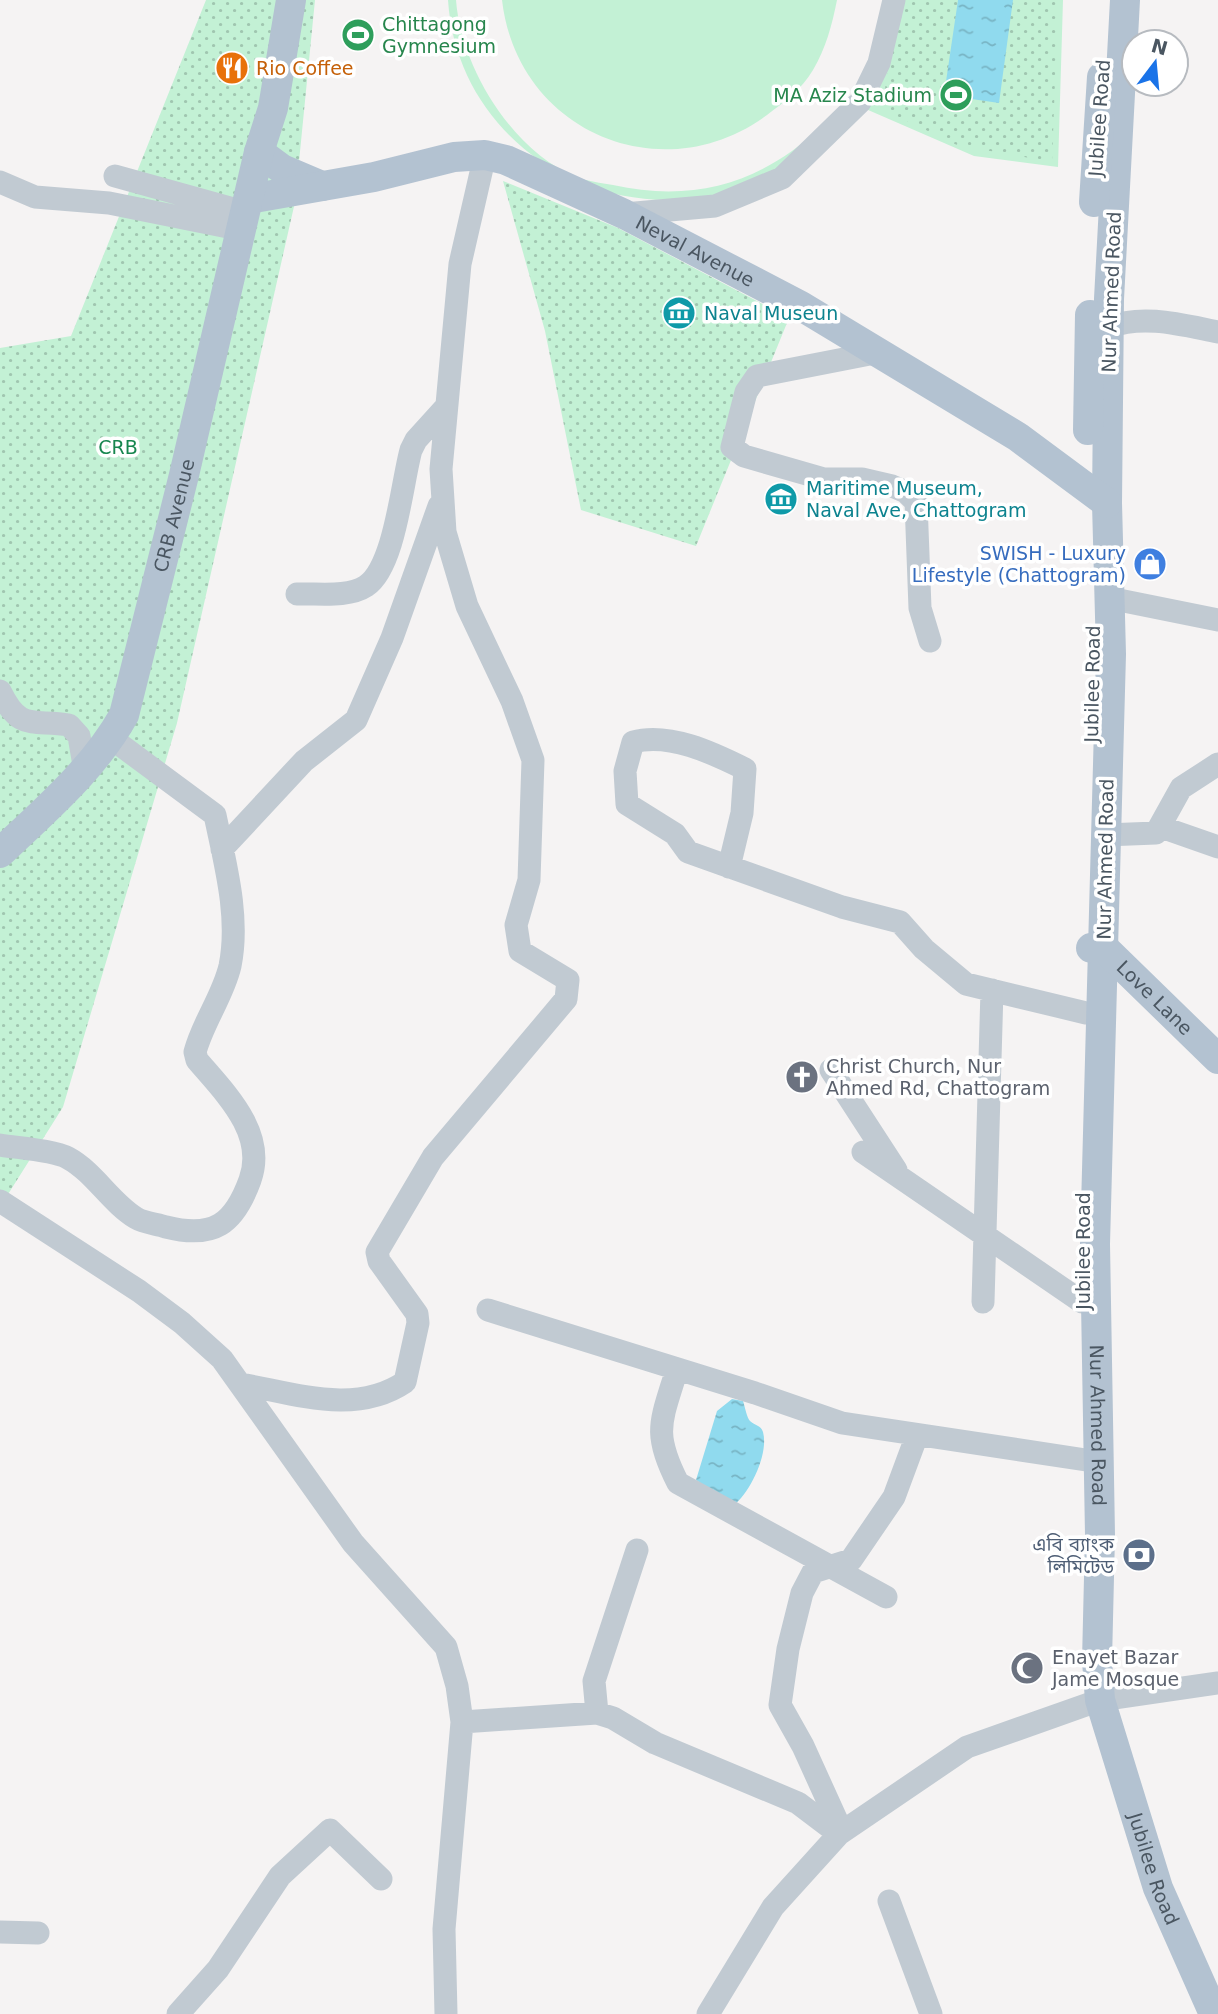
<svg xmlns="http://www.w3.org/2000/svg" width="1218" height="2014" font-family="'DejaVu Sans','Noto Sans Bengali',sans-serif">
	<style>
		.grass { fill: #c3f1d5 }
		.park { fill: url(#park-dots) }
		.water { fill: url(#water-ripples) }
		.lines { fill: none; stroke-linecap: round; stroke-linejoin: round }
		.minor { stroke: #c1cad2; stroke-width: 23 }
		.major { stroke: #b3c2d1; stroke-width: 30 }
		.labels { text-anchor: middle; stroke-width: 7; stroke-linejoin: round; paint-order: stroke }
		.leisure-label { font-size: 19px; fill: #27864d; stroke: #fff; text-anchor: start }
		.food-label { font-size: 19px; fill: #c56008; stroke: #fff; text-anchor: start }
		.street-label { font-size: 19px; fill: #4a5661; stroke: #fff }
		.culture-label { font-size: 19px; fill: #0d838f; stroke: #fff; text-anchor: start }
		.park-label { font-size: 19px; fill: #17864f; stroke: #fff }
		.shop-label { font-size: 19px; fill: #366cbe; stroke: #fff; text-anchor: end }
		.worship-label { font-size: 19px; fill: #5b616d; stroke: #fff; text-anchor: start }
		.service-label { font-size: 19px; fill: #4e5e75; stroke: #fff; text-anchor: end }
	</style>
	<defs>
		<pattern id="park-dots" width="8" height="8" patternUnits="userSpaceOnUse" patternTransform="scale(1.75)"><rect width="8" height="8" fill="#c3f1d5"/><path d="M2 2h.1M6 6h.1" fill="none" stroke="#a0c6b0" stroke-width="1.8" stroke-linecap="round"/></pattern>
		<pattern id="water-ripples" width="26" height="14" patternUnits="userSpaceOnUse" patternTransform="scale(1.75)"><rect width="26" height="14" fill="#90daee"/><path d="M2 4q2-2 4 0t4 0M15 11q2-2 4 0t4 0" fill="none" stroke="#78b4c4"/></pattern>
	</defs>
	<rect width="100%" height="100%" fill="#f5f3f3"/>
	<path class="grass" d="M448,0H456C461,67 512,151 576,177C587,181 601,183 613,185C694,203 762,183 822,126C831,117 842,109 849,100C870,70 876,35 883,0H1063L1058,167L974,156L852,103C822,134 793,164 754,184C734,194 708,197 686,199C566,209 456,123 448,0Z
		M502,0H837C832,25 826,48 813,70C802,89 784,102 767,115C661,193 517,131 502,0Z"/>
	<path class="park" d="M206,0H315L295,202L177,723L63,1107L0,1207V348L71,336Z
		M898,0H1058L1052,162L957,145L882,109Z
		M503,181L618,228L789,318L696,546L581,510L545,331Z"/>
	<path class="water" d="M958,0H1013L999,103L944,95Z
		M732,1399L743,1401C745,1407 747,1418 750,1421C755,1426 761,1425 763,1432C769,1454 750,1493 733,1506L696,1480L717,1411Z"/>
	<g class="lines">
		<path class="minor" d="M115,176L241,211
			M0,182L35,197L109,203L243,230
			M624,214L715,206L782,178L860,102L879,63L894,0
			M1109,327C1144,314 1182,325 1218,332
			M880,352L757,376L746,392L732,447L744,456L824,479H862L892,486L906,492L916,502L920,608L930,641
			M297,594C317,593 348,598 366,586C395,567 402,482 411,450L416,440L445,408
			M1109,598L1218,620
			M0,691C20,732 32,719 69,725L79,736L85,771
			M1161,827L1218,847
			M1105,835L1156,833L1181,788L1218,764
			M222,849L304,761L356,720L392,638L439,506
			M729,867L742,813L745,769C713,753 669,732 633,742L625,771L627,804L675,834L688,852L842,907L900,922L924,949L966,984L1086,1013
			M831,1070L896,1170
			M0,1145C17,1148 53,1150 68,1158C94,1172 111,1203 136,1218C144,1223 157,1224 166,1227C214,1239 234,1224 250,1180C267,1133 225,1093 197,1060L195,1052C203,1022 223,996 230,966C240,917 225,863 215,815L111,738
			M863,1152L1082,1302
			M0,1201L139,1291L182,1323L222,1359L353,1543L446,1647L457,1686L462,1722L444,1929L446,2014
			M983,1302L992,990
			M488,1310L755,1393L842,1423L1086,1460
			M677,1369C661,1422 652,1432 678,1483L886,1597
			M240,1384C294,1393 355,1416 405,1382L418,1323L417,1314L379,1261L377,1252L433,1157L566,999L568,980L520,951L516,925L529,880L533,760L512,701L467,606L445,532L441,469L460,264L485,155
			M597,1713L594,1681L637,1550
			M462,1722L597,1713L613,1718L655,1743L798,1803L839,1834
			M842,1832L803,1746L780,1705L788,1649L802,1593L813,1572L851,1560L894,1497L917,1435
			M889,1901L931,2014
			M0,1932L38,1933
			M178,2014L218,1969L280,1876L330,1830L381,1879
			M708,2014L773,1907L839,1834L967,1747L1100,1700L1218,1683"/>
		<g class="major">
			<path id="s1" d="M1125,0L1109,299L1107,503L1111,654L1095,1244L1100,1535L1097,1661L1100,1700L1158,1888L1214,2014"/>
			<path d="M259,152L282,169L322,186"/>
			<path id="s2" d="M249,199L374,177L454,157L485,155L506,160L624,214L801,306L1018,437L1107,503"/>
			<path d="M1094,202L1102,77"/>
			<path d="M1088,430L1090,315"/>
			<path id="s3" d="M0,853C45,810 93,770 124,715L184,475L259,152L273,108L291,0"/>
			<path id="s4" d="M1091,948H1104L1218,1059"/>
		</g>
	</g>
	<defs>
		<symbol id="stadium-disc" viewBox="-11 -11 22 22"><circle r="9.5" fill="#2e9e5b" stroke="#fff"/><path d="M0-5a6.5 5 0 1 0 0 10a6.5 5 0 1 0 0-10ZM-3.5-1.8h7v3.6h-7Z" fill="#fff"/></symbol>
		<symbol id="restaurant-disc" viewBox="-11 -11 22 22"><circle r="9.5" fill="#e8710a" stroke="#fff"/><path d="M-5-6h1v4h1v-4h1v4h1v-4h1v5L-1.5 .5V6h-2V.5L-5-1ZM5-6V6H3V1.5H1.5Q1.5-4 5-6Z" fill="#fff"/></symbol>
		<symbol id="museum-disc" viewBox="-11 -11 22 22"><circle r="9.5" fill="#0f9aa8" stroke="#fff"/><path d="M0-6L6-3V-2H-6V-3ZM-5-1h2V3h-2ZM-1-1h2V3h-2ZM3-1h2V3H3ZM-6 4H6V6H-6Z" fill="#fff"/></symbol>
		<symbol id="shop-disc" viewBox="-11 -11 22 22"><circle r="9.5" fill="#3f7fe0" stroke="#fff"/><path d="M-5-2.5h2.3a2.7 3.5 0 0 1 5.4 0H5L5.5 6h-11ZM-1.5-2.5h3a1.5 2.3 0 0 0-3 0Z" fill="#fff"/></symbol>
		<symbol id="church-disc" viewBox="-11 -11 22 22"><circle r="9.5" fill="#6b7280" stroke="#fff"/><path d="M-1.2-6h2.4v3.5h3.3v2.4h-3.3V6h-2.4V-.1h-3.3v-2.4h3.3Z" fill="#fff"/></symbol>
		<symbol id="bank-disc" viewBox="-11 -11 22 22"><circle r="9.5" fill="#5c6f8a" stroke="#fff"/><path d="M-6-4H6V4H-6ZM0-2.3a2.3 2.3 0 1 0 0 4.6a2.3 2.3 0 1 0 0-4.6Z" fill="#fff"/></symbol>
		<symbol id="mosque-disc" viewBox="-11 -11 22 22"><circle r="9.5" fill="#6b7280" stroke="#fff"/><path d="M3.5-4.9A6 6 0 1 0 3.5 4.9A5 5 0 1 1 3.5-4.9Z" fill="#fff"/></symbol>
	</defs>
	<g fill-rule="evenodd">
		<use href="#stadium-disc" x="339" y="16" width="38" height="38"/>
		<use href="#restaurant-disc" x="213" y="49" width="38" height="38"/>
		<use href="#stadium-disc" x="937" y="76" width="38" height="38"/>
		<use href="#museum-disc" x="660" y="294" width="38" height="38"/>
		<use href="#museum-disc" x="762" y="480" width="38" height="38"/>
		<use href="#shop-disc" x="1131" y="545" width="38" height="38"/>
		<use href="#church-disc" x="783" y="1058" width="38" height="38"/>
		<use href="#bank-disc" x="1120" y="1536" width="38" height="38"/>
		<use href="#mosque-disc" x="1008" y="1649" width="38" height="38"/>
	</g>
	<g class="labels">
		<g class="leisure-label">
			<text x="382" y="31">Chittagong<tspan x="382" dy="22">Gymnesium</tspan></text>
			<text x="932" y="102" text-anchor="end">MA Aziz Stadium</text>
		</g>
		<g class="food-label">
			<text x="256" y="75">Rio Coffee</text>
		</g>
		<g class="street-label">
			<text transform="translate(1099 118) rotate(-86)" y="7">Jubilee Road</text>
			<text dy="7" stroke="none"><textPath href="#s2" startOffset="472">Neval Avenue</textPath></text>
			<text transform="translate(1111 292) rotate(-88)" y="7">Nur Ahmed Road</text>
			<text dy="7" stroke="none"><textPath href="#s3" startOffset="392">CRB Avenue</textPath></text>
			<text transform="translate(1092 684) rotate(-89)" y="7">Jubilee Road</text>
			<text transform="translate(1105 859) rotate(-89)" y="7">Nur Ahmed Road</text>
			<text dy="7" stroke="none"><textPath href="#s4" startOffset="84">Love Lane</textPath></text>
			<text transform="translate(1083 1251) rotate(-90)" y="7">Jubilee Road</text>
			<text dy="7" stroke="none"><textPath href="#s1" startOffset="1426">Nur Ahmed Road</textPath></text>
			<text dy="7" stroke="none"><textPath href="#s1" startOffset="1878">Jubilee Road</textPath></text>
		</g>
		<g class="culture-label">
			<text x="704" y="320">Naval Museun</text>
			<text x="806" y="495">Maritime Museum,<tspan x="806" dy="22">Naval Ave, Chattogram</tspan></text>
		</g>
		<g class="park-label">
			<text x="118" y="454">CRB</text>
		</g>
		<g class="shop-label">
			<text x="1126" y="560">SWISH - Luxury<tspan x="1126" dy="22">Lifestyle (Chattogram)</tspan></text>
		</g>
		<g class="worship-label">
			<text x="826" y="1073">Christ Church, Nur<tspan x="826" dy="22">Ahmed Rd, Chattogram</tspan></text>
			<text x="1052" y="1664">Enayet Bazar<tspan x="1052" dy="22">Jame Mosque</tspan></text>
		</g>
		<g class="service-label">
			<text x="1114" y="1551">এবি ব্যাংক<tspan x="1114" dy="22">লিমিটেড</tspan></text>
		</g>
	</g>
	<g transform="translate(1155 63) rotate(16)"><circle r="33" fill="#ffffff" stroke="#b7bbc0" stroke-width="2"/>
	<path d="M0-5L12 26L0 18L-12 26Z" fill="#1a73e8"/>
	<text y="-10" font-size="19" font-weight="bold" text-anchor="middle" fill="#4a5661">N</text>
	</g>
</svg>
